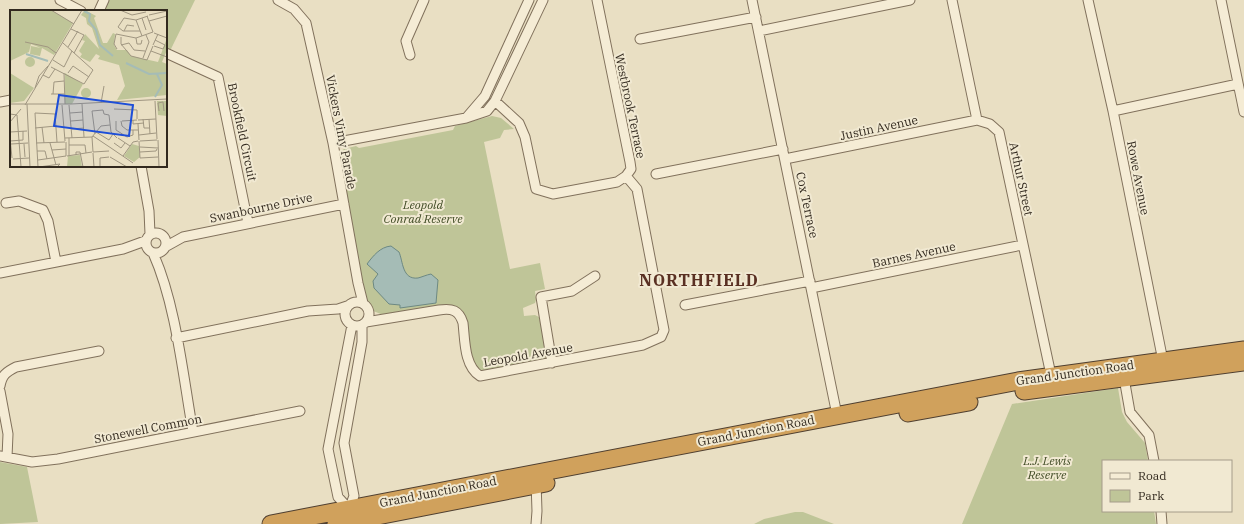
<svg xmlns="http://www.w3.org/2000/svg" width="1244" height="524" font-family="'IBM Plex Serif',serif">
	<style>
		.green { fill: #bfc598 }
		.water { fill: #a5bcb6; stroke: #6d8983 }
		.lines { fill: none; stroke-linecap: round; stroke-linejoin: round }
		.street-casing { stroke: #81715c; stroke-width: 11 }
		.highway-casing { stroke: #4f3f30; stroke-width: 19 }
		.street { stroke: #f5ecd5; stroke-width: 9 }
		.highway { stroke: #d0a15c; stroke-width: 17 }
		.labels { text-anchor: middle; stroke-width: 4; stroke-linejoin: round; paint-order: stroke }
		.street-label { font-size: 12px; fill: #32291e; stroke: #f1e9d2 }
		.park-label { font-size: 12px; font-style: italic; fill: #424d27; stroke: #f1e9d2 }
		.district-label { font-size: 16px; font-weight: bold; letter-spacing: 1px; fill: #5a3022; stroke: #f1e9d2 }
		.inset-river { fill: none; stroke: #a5bcb6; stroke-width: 2 }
		.inset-road { fill: none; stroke: #a09681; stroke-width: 1 }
		.view { fill: #1d4ed8; fill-opacity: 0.15; stroke: #1d4ed8; stroke-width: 2 }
		.inset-edge { fill: none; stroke: #32291e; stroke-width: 2 }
	</style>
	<rect width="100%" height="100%" fill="#e9dfc3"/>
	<path class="green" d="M108,0H195L170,51L166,49V11H104Z
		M492,116L501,118L514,129L504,130L500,138L484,142L510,269L540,263L545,289L535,291L536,300L535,303L523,308L524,316L535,315L539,317L547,352L545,359L483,373L474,364L464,317L460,310L383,315L371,310L365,302L339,153L344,149L356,146L359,148L453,130L455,126Z
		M1118,388L1122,412L1127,422L1145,443L1148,461H1103V511H1154L1156,524H962L1012,404Z
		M0,462L27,467L38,522L0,524Z
		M795,512H803L834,524H754L764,519Z"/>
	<path class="water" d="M391,246L399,252C403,261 402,280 418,278C422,277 426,275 431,274L438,280L436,303L400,308V305L389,304L374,288L373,281L378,274L367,264C373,256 380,247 391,246Z"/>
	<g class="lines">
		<defs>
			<path id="street" d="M60,0L81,11
				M278,0L294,9L306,23L333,143L358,283L363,303
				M752,0L837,415
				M952,0L977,120L990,124L999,132L1051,375
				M1088,0L1113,111L1163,361
				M1221,0L1244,112
				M99,11L104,0
				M759,31L910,0
				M640,39L756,17
				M166,53L218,77L248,223
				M410,55L406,41L424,0
				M495,101L519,123L525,137L536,189L553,194L617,182L626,176
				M0,102L11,100
				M1113,111L1238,84
				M467,117L485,96L529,0
				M333,143L466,118L487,111L495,101L543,0
				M785,159L977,120
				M141,166L149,211L150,234
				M656,174L783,149
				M6,203L19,201L43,210L48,221L56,262
				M146 243a10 10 0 1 1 20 0a10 10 0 1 1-20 0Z
				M165,247L183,237L344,204
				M153,253C176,304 183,376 193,432
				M0,273L123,249L145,241
				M811,288L1022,245
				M345 314a12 12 0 1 1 24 0a12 12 0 1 1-24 0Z
				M685,305L810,281
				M366,322L439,310C452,308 459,310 463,323C465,340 464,366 480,376L643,345L661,337L664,330L637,189L626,176L631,169L630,162L597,0
				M352,325L328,449L338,497L349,509L354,496L344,443L362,342V325
				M176,338L308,311L338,309L347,306
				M552,363L541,297L572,291L595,276
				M1124,378L1130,412L1149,435L1154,461
				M0,386C2,375 6,372 16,367L99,351
				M0,391L8,434L7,457
				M0,456L32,462L58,459L300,411
				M536,482L537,511L536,524
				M1161,511L1162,524"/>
			<path id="highway" d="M1024,391L1244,362
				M908,413L969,402
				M271,524L1018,381L1244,350
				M336,524L546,483"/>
		</defs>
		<use href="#street" class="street-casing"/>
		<use href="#highway" class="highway-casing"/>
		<use href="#street" class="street"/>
		<use href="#highway" class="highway"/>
	</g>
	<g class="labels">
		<g class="street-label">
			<text transform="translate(630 106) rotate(78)" y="4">Westbrook Terrace</text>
			<text transform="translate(879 128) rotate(-12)" y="4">Justin Avenue</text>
			<text transform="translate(242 132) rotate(78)" y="4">Brookfield Circuit</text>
			<text transform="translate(341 132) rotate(79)" y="4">Vickers Vimy Parade</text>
			<text transform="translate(1138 178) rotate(79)" y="4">Rowe Avenue</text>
			<text transform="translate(1021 179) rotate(78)" y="4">Arthur Street</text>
			<text transform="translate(807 205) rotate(78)" y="4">Cox Terrace</text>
			<text transform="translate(261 208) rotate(-12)" y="4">Swanbourne Drive</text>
			<text transform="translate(914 255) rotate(-12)" y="4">Barnes Avenue</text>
			<text transform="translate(528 355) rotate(-10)" y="4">Leopold Avenue</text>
			<text transform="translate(1075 373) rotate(-8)" y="4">Grand Junction Road</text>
			<text transform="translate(148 429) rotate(-11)" y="4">Stonewell Common</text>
			<text transform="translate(756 431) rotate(-11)" y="4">Grand Junction Road</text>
			<text transform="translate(438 492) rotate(-11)" y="4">Grand Junction Road</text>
		</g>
		<g class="park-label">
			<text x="423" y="209">Leopold<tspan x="423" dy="14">Conrad Reserve</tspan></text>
			<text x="1047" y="465">L.J. Lewis<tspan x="1047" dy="14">Reserve</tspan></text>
		</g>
		<g class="district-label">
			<text x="699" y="286">NORTHFIELD</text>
		</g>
	</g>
	<g transform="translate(10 10)">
		<rect width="157" height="157" fill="#e9dfc3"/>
		<path d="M0,0H41L63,13L44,45L32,38L30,46L20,44L21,36L31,38L21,34L19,42L0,51ZM75,0L86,6L84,8L93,33H97L103,23L105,24L104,35L107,40H117L121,46L148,52L157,28V40L152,52L157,54V85L107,90L115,76L109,55L88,49L90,46L86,44L80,52L70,47L72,44L69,41L75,31L72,30L75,24L89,39L82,18L77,14L76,8L71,5ZM15 52a5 5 0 1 1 10 0a5 5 0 1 1-10 0ZM0,63L24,78L14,91L0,93ZM55,63L73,74L62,94H55ZM71 83a5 5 0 1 1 10 0a5 5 0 1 1-10 0ZM147,91H157V106L148,105ZM122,134L129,136L130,147L124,152L114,146ZM70,145L72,157H57L58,146Z" fill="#bfc598"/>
		<path class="inset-river" d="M74,1L80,4L79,11L86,20L90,35L103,46M16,44L38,51M116,53L139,64L157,63M145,87L152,75L147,64"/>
		<path class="inset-road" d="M41,0L64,14M110,0L122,5L136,2M139,5L157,1M137,6L143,22M132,8L136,20M126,10L132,26M139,11L157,6M61,19L74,25L64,43M114,21L117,15L124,16M130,21H113L108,17L114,8L126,10L138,6M144,23L157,28M111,27V34L121,46L137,50L143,36M126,28L127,34H131L132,30M15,32L38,37L46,43M111,35L119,33L124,40L135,41M143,35L148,24M144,36L153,39L155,35L145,30M58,37L68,21M107,39L104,34L106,24L126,28L143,22M141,41L157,47M133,48L139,32L136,25M43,50L54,57L62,41M41,57L74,74L83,60L53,33M54,63L55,94M58,63L63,56L79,67M33,65L39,68L45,59M25,78L29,66L38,56M41,84H54M43,84L44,72L54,71M145,91L147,129M91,93L94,76M0,94H61L157,89M17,94L20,157M72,94L74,127M15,95L72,0M52,95L55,131M59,95L62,128M104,99L127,100V109M149,101L148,93L153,92L154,101M60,103L73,102M0,104L7,105L11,157M99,105L101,122L107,128M133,109L134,118H140M139,109L140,124M123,110V114L134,113M128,110L146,109M61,111L73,110M106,111V120L117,127L123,125V120M111,111L112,116L117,120H128M112,111L127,110M0,112L11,99M128,114L129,130M32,117L34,133M25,118L46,116M62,119L74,118M0,122L17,121M86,122L99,130L103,124M85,124L82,101L93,100L94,104L99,105M129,125L146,123M83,126L101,138M0,128L2,148M55,128L82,127M59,128V146M108,128L120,136M148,130L149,157M0,131L13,130V121M129,131L130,148L148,147M130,131L147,130M56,132V146M26,133L55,132M40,133L46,155M104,133L111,138L115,133M1,134L18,133M14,134L15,147M59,135H75L76,143M130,137L148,138M101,138L123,153M42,140L56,139M27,141H35L37,149M83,142L82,127L91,116L100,115M83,142L99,141M130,142L146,141L147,139M83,143L84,157M66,145V142H70L73,157M57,146L82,142M113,146L123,132L128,131M100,147L117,157M3,149L19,148M28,150L56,146M28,157L25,103L45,104L47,132M29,157L50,154L47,157M90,157V148L99,147"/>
		<path class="view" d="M49,85L123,95L119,126L44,116Z"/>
		<rect width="157" height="157" class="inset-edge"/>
	</g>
	<rect x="1102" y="460" width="130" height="52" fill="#f1e9d2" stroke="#a59c8a"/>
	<rect x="1110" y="473" width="20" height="6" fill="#f5ecd5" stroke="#a59c8a"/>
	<text x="1138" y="480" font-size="12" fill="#32291e">Road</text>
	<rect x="1110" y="490" width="20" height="12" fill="#bfc598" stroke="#a59c8a"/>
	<text x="1138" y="500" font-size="12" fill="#32291e">Park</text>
</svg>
